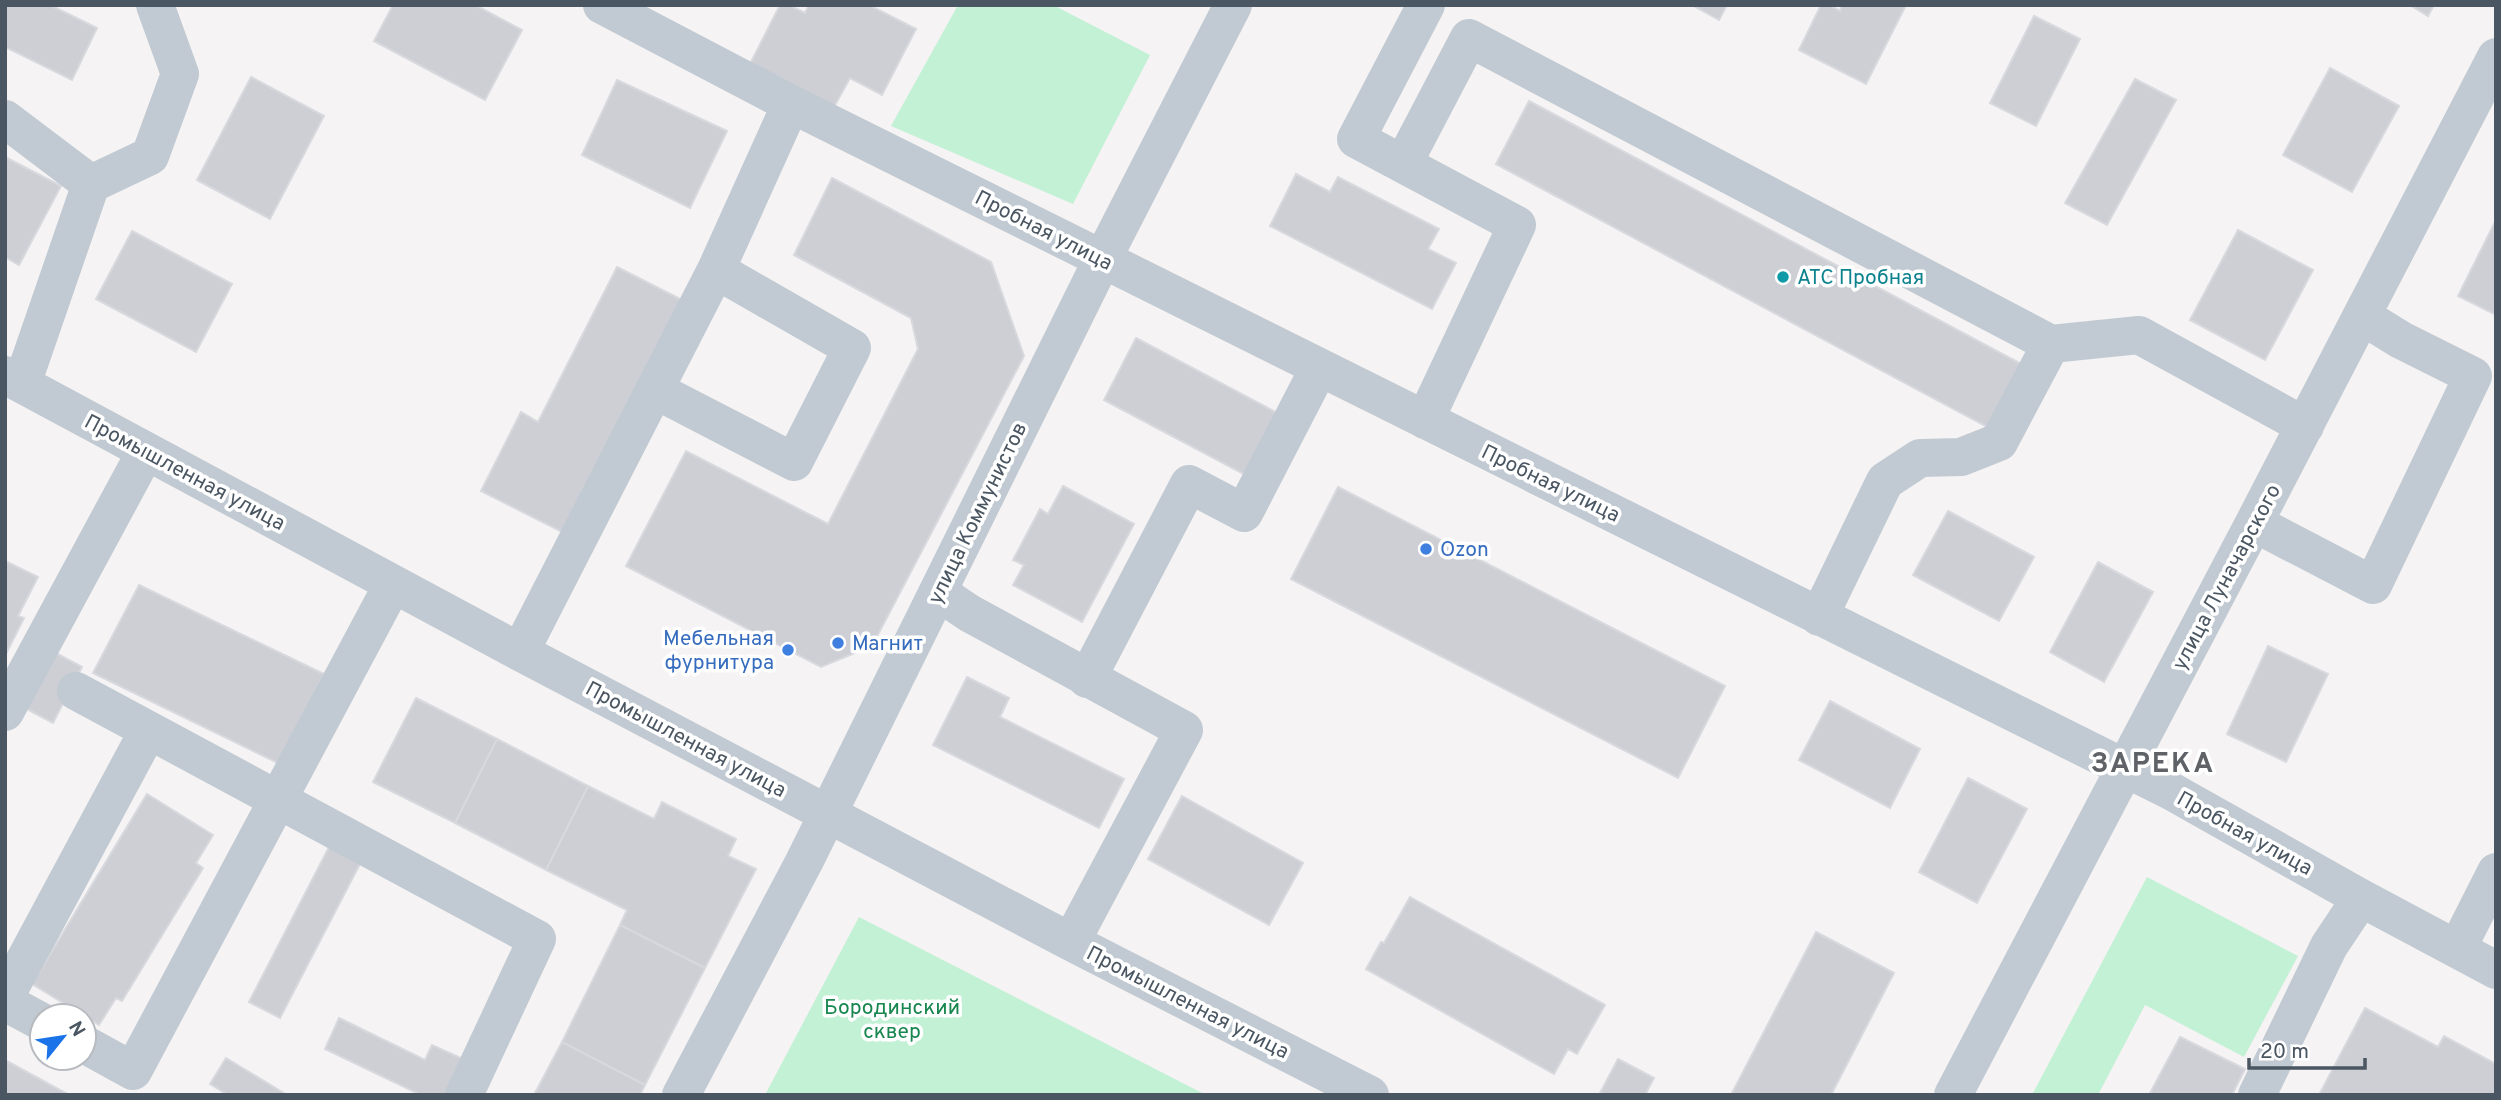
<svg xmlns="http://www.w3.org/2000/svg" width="2501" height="1100" font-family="Overpass,sans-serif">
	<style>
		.green { fill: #c3f1d5 }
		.building { fill: #cdcfd5; stroke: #d7d9de; stroke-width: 2 }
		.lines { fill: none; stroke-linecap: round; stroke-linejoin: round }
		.minor { stroke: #c1cad2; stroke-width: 38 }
		.culture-dot { fill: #0f9aa8; stroke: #fff; stroke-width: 2.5 }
		.shop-dot { fill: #3f7fe0; stroke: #fff; stroke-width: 2.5 }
		.labels { text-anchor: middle; stroke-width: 7; stroke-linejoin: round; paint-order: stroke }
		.street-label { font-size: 21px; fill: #4a5661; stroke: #fff }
		.culture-label { font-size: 21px; fill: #0d838f; stroke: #fff; text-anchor: start }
		.shop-label { font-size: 21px; fill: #366cbe; stroke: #fff; text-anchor: start }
		.park-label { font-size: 21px; fill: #17864f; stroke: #fff }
		.district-label { font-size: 28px; font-weight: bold; letter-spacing: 2px; fill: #5f6368; stroke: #fff }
	</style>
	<rect width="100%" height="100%" fill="#f5f3f3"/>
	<path class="green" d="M958,5H1053L1150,55L1073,204L891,126Z
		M2147,877L2298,956L2244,1057L2145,1005L2098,1095H2032Z
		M859,917L1206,1095H765Z"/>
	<path class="building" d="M5,5H50L97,28L72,80L5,47Z
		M393,5H475L522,30L485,100L374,41Z
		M780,5H789L805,13L809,5H869L916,29L882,95L850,78L834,107L750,64Z
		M1692,5H1727L1719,20Z
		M1821,5H1829L1840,11L1842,5H1906L1866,84L1799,50Z
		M2410,5H2434L2428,16Z
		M2034,16L2080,39L2036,126L1990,103Z
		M2330,68L2399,106L2352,192L2283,155Z
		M251,77L324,116L270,219L197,180Z
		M2135,79L2176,100L2107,225L2065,203Z
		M617,80L727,131L690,208L582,155Z
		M1529,101L2023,365L1989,428L1496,164Z
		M5,157L61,186L19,265L5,257Z
		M1296,174L1330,192L1338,177L1439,229L1428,249L1456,263L1432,309L1270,226Z
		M832,178L991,262L1024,356L872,646L821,667L626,566L686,451L828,524L918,349L911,318L794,255Z
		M2496,220V315L2458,296Z
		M2238,230L2313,270L2265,360L2190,320Z
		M132,231L232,284L196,352L96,299Z
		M617,267L688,303L570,536L481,491L521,412L538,422Z
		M1136,338L1283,416L1251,478L1104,400Z
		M1063,486L1134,524L1082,622L1013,585L1024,565L1013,560L1040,509L1048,514Z
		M1338,487L1725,686L1678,778L1291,579Z
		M1948,511L2034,557L1999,621L1913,575Z
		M5,561L38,577L18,616L24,618L7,652L5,651Z
		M2098,562L2153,592L2104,682L2050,652Z
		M139,585L324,674L280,764L93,673Z
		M2268,646L2328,674L2286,762L2227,734Z
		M52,651L82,667L53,723L23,707Z
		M967,677L1009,698L1000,717L1124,779L1099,828L933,745Z
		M416,698L497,739L455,823L373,782Z
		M1830,701L1920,749L1890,808L1799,760Z
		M497,739L588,786L546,870L455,823Z
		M1968,778L2027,809L1977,903L1919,872Z
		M588,786L654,819L662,802L736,839L728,856L756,869L705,968L620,925L627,910L546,870Z
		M147,794L213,835L196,863L203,868L122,1001L116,998L99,1025L32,984Z
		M1182,796L1303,863L1269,925L1148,859Z
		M330,845L361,862L280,1018L249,1002Z
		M1410,897L1605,1005L1577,1054L1568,1049L1554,1074L1366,969L1381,942L1384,943Z
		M620,925L705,968L645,1085L562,1042Z
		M1816,932L1894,973L1831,1095H1731Z
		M2365,1008L2438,1047L2444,1036L2496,1064V1095H2319Z
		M339,1018L425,1060L432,1045L463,1059L446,1095H421L325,1049Z
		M2180,1037L2245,1069L2232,1095H2149Z
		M562,1042L645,1085L640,1095H534Z
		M226,1058L287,1095H228L210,1084Z
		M1618,1059L1654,1078L1645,1095H1604L1600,1093Z
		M5,1060L69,1095H5Z"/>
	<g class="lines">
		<path class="minor" d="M602,5L791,104L2171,791L2361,898L2496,970
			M5,119L91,184
			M1403,164L1469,38L2051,344L1999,442L1961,457L1920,458L1885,481L1819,617
			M2051,344L2139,335L2305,426
			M5,375L520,652L1071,942L1370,1095
			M22,384L91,184L150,156L180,74L155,5
			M655,390L794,462L852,348L716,270
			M1425,420L1517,225L1356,139L1426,5
			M2254,523L2373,585L2473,376L2401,340L2362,316
			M938,592L969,613L1184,730L1071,942
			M520,652L716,270L791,104
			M1087,679L1189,484L1244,513L1319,368
			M76,691L537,939L464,1095
			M5,712L146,451
			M2457,949L2496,872
			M5,997L148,731
			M5,1002L42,1022
			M84,1044L133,1071L393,584
			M681,1095L804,862L1102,260L1233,5
			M1953,1095L2254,523L2496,57
			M2257,1095L2329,946L2361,898"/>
	</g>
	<circle class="culture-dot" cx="1783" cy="277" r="7"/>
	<g class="shop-dot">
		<circle cx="1426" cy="549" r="7"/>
		<circle cx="838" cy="643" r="7"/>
		<circle cx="788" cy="650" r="7"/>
	</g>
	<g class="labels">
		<g class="street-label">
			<text transform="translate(1044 230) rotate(27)" y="7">Пробная улица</text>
			<text transform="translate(185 472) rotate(28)" y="7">Промышленная улица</text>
			<text transform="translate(1551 483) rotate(26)" y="7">Пробная улица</text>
			<text transform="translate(977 513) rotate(-64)" y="7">улица Коммунистов</text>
			<text transform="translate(2226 577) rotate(-62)" y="7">улица Луначарского</text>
			<text transform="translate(686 739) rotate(28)" y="7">Промышленная улица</text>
			<text transform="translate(2245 833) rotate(29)" y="7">Пробная улица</text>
			<text transform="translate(1188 1002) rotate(27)" y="7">Промышленная улица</text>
		</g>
		<g class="culture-label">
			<text x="1797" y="284">АТС Пробная</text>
		</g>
		<g class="shop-label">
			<text x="1440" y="556">Ozon</text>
			<text x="774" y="645" text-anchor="end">Мебельная<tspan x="774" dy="24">фурнитура</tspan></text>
			<text x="852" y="650">Магнит</text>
		</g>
		<g class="park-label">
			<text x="892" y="1014">Бородинский<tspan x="892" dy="24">сквер</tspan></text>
		</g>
		<g class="district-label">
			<text x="2153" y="772">ЗАРЕКА</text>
		</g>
	</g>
	<rect width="2501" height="1100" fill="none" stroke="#4a5661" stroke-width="14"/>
	<g transform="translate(63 1037) rotate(60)"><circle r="33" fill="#ffffff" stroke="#b7bbc0" stroke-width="2"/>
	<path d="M0-5L12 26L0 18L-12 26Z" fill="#1a73e8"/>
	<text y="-10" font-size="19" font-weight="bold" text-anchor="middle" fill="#4a5661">N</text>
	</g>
	<path d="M2249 1058v10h116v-10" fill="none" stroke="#4a5661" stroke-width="3.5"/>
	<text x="2260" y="1058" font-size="21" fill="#4a5661" stroke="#ffffff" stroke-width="5" paint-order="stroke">20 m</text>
</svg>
